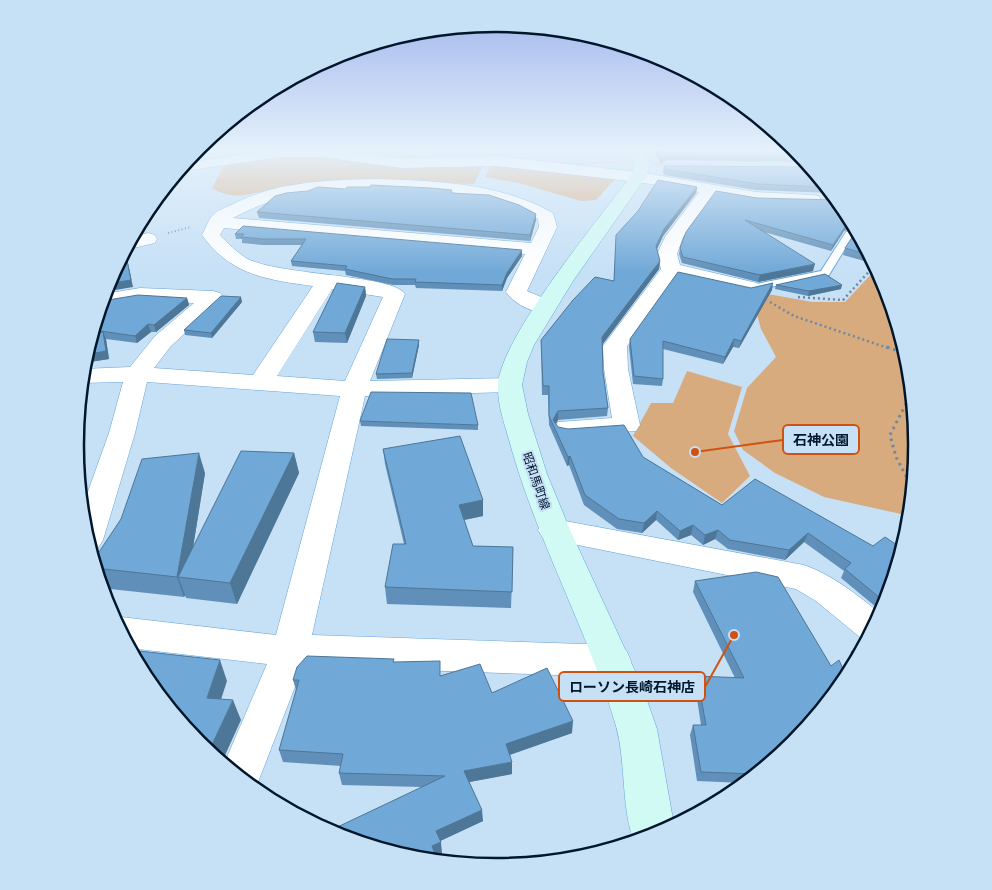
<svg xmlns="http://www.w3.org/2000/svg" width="992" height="890" font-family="'Archivo Narrow','Noto Sans JP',sans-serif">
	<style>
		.green { fill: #d8ab7f }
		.water { fill: #cfb3f1 }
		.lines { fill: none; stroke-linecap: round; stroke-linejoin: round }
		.stream { fill: #cfb3f1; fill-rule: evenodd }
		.lane-casing { stroke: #64a4d9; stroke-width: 2 }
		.street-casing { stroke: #64a4d9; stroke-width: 1 }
		.secondary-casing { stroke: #64a4d9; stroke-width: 1 }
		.path-far2 { stroke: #6f889d; stroke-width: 2; stroke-dasharray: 1 2.5; stroke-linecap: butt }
		.path-far1 { stroke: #6f889d; stroke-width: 2.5; stroke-dasharray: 2 3; stroke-linecap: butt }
		.path { stroke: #6f889d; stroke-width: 3; stroke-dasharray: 2.5 4; stroke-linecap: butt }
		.lane { fill: #fff; fill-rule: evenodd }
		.street { fill: #fff; fill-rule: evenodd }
		.secondary { fill: #d1faf5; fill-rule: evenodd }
		.wall { fill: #6090b9 }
		.shaded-wall { fill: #4e7696 }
		.building { fill: #70a8d7; stroke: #4e7696 }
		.labels { text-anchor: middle; stroke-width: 4; stroke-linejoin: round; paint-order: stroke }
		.street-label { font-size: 12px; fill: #00172b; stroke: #c6e0f6 }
		.rim { fill: none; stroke: #00172b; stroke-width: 2.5 }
		.leader { fill: none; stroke: #d1520f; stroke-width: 2 }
		.callout-dot { fill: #d1520f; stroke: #c6e0f6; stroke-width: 2 }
		.callout { fill: #c6e0f6; stroke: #d1520f; stroke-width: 2 }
		.callout-label { font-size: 14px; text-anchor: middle; font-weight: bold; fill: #00172b }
	</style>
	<rect width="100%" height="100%" fill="#c6e0f6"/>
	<path class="green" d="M251,155L423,156L451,165L483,166L474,184C414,181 344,177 285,186C258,190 237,204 212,188L223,167Z
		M492,163L617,177L596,200L581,201L519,183L485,177Z
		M877,268C904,318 916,387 917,444C918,468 913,493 910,516L824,497L775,473L743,450L734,431L747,388L776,357L761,329L753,300L757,292L813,302H845Z
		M687,371L742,387L728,434L750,476L722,503L671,468L633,436L651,403H673Z"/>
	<path class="water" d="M343,149H432C410,154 363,158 343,149Z"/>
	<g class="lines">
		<path class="stream" d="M439,149L487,151L524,159L574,163L628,160L630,161L628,162L574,165L524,161L487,153H465Z
			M702,149H706L713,167L654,165L652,164L654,163L708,164Z"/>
		<defs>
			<path id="lane" d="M849,231L854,234L829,275L756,290L751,287L756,284L821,271L846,232Z"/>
			<path id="street" d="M280,149H323L402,158L496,156L638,172L756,192L813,195L819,196L821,200L819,204L813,205L756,202L714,195L683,237L677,254L680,265L757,283L760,287L757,291L750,293L676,276L627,346L628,369L640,425L636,431L567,436L558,434L554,428L558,422L612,418L604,369L603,346L661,269L657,254L665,237L699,192L638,182L496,166L402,168L322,157H280L178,172L185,163Z
				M377,179C438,181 500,183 553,213L557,227L527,291L553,302L556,307L553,312C537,316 515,305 506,292L525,254L224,228L220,235C228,243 236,252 246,258C278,276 392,274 405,294L370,381L510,378L519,380L522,385L519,390L510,392L365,396L312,635L613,645L626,650L631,661L626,672L613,677L303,666L255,790L224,764L267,664L129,648L114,620L121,617L276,635L340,396L147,382L135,433L103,540L98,548L90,551L83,527L81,511L109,433L123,382L81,383L82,369L130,367L155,336L194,303L140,300L100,307L104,294L140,288L213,291L220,293L224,297L171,346L154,368L253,375L313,286C268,280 230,275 202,235C206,228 208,220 213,215C218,210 227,207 233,204C279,181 328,180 377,179ZM377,189C432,190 490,190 538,219L539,227L531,243L233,218C285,190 320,190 377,189ZM332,289L383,297L345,381L277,376Z
				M148,233L155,235L157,239L155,243L125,250L131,238Z
				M554,519L804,565C833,575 857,595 881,614L867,640L861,638L816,601L796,589L543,538L538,530L543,522Z"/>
			<path id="secondary" d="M628,149H642L650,165L646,177L573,281L534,345L527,362L522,385L528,414L547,474L570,530L642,686L657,729L674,825L657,834L634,841C621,810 626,760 616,726C588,631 538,543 511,447C506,428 497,405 498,385C500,338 599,219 630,177L634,165Z"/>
		</defs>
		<use href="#lane" class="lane-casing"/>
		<use href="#street" class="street-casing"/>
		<use href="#secondary" class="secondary-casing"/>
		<path class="path-far2" d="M168,233L191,227"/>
		<path class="path-far1" d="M798,297L843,300L875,265
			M770,302L794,316L891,349"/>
		<path class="path" d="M887,347L906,354
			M912,392L890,435L896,457L913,489"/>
		<use href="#lane" class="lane"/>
		<use href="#street" class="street"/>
		<use href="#secondary" class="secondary"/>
	</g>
	<path class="wall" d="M654,149H795L806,162L666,160L660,164Z
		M664,166L811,167L832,193L756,190L664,175L663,172Z
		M697,187L696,193L663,236L657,249L660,261L659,269L603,344V372L608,408L607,416L558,420L556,424L558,427L643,457L722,505L873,546L897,545L905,541L885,606L882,612L841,578L844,571L804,542L785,560L728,549L715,539L703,545L691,535L678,540L656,520L642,533L617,529L584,505L569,465L567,466L549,425L548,395H542L541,340L614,281L616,235Z
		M346,189L452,193L536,214V220L530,241L259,218L257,212Z
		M757,198L846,211L875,264L843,255L845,248L854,234L850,229L844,231L831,251L764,232L813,271L758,282L682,263L679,254L680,248Z
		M243,226L522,256L507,278L502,291L416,288L415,285H393L346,275L345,271L292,266L291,261L302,245H263L242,243V239H236L235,234Z
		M776,285L841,289L808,296L775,289Z
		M365,287L366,296L347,343L315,342L313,332Z
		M751,288L772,290L739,348L733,347L723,364L663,349V379L662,386L633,384L629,347L630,339Z
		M187,298L189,305L156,332H151L137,343L106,339L109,359L83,363L102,301Z
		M242,302L212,338L185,335L184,330Z
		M419,345L412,378L377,379L376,374Z
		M360,421L478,425V430L361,426Z
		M383,449L483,500V516L464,520L473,546L513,547L511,608L387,604L385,587L404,544L385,464Z
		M294,453L299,473L237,604L186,598L185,595L184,597L101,588L93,561L205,473L193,548Z
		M695,581L794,743L744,783L697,781L690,735L693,725H701L695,686L697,676L735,678L693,592Z
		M865,643L852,668L846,663L851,652Z
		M394,662L441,676L492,693L572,733L510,755L512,774L469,782L483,821L440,841L442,854L435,857L414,858L422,787L342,785L339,773L341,766L283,762L279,750L296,690L293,680Z"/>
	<path class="shaded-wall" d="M667,155L666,160L660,164L661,158Z
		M697,187L696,193L663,236L655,253L656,246L664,229Z
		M536,214V220L530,241V235Z
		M852,223L850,229L844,231L831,251L833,245L846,225Z
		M125,249L133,287L104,292L107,284Z
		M522,250V256L507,278L502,291V285L507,273Z
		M660,261L659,269L602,345V337Z
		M815,264L813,271L758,282L760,275Z
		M773,283L772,290L739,348L741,341Z
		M842,285L841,289L808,296L809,291Z
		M365,287L366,296L347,343L345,333Z
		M241,297L242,302L212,338L211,333Z
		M187,298L189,305L156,332L154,325Z
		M148,324L151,332L137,343L135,336Z
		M103,332L106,339L109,359L83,363L85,355Z
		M734,339L733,347L723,364L725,357Z
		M419,340V345L412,378V373Z
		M558,411V420L554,426L553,420Z
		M199,453L205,473L188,578L178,577L185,595L184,597L177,577Z
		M294,453L299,473L237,604L230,583Z
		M570,456L569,465L567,466L568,457Z
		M483,500V516L459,521V505Z
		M657,511L656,520L642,533L644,523Z
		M693,525L691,535L678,540L680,531Z
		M718,530L715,539L703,545L705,535Z
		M808,533L804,542L785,560L789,550Z
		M220,660L227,681L215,718L207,698Z
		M233,700L241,720L222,762L209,751Z
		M573,721L572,733L506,756V744Z
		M512,762V774L464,783V771Z
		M482,810L483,821L438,842L436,831Z
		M441,842L442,854L433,858L432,846Z"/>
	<path class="building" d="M657,149H795L802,156L667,155L661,158Z
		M664,166L811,167L826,187L757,184L665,169Z
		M658,180L697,187L664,229L656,246L660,261L602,337L603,372L608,408L558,411L553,420L558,427L568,429L624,425L643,457L722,505L755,479L873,546L885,537L897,545L903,540L905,541L886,603L845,569L851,563L808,533L789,550L730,540L718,530L705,535L693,525L680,531L657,511L644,523L619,519L585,495L570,456L568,457L549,416V386H543L541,340L573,300L595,277L614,281L616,235L638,211Z
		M371,185L431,188L452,190L451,193L489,195L519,205L536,214L530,235L257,212L275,196L286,193L308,191L318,187L346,189L347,187H369Z
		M716,191L757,198L837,200L846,211L854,225L852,223L846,225L833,245L745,220L815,264L760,275L683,257L680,248L686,232Z
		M243,226L522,250L507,273L502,285L415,282L416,279H392L345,269L347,266L291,261L306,239H262L241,237L244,234H235Z
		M857,230L870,255L845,248Z
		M125,250L131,280L107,284Z
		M678,272L751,288L773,283L741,341L734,339L725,357L663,341V379L634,376L630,339Z
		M825,274L842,285L809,291L776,285Z
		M337,283L365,287L345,333L313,332Z
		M138,295L187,298L154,325L148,324L135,336L93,330L102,301Z
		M221,296L241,297L211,333L184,330Z
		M103,332L106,351L85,355L92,333Z
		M387,339L419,340L412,373L376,374Z
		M371,392L471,393L478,425L360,421Z
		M460,436L483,500L459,505L473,546L513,547L512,592L385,587L393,544H406L383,449Z
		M241,451L294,453L230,583L178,577Z
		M199,453L177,577L95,568L93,561L121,519L142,459Z
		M756,572L778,577L831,666L839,660L847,678L794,743L756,774L701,772L693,725H706L697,676L744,678L695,581Z
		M865,643L858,658L851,652Z
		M130,650L220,660L207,698L233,700L209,751L198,743L146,679Z
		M307,656L394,659L393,662L440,661V676L480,664L492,693L547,668L573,721L506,744L512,762L464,771L482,810L436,831L441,842L432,846L437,860L414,858L335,834L329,831L445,776L339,773L343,754L279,750L299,680H293L297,667Z"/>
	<linearGradient id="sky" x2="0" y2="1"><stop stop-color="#9eb4ec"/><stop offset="0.55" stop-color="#e5f1fb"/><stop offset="1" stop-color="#e5f1fb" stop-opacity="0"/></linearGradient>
	<rect width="992" height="273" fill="url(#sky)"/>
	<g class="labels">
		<g class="street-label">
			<text transform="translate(536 481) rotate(71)" y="4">昭和馬町線</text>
		</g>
	</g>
	<path d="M0 0H992V890H0ZM496 32H496A412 412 0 0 1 908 444V446A412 412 0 0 1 496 858H496A412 412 0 0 1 84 446V444A412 412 0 0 1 496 32Z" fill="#c6e0f6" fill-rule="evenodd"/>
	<path class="rim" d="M496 32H496A412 412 0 0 1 908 444V446A412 412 0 0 1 496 858H496A412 412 0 0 1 84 446V444A412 412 0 0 1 496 32Z"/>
	<path class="leader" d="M695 452L783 440M734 635L705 687"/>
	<g class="callout-dot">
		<circle cx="695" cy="452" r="5"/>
		<circle cx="734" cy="635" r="5"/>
	</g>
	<g class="callout">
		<rect x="783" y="425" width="76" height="29" rx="5"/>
		<rect x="559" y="672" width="146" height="29" rx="5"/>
	</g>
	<g class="callout-label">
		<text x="821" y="445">石神公園</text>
		<text x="632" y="692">ローソン長崎石神店</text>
	</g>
</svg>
